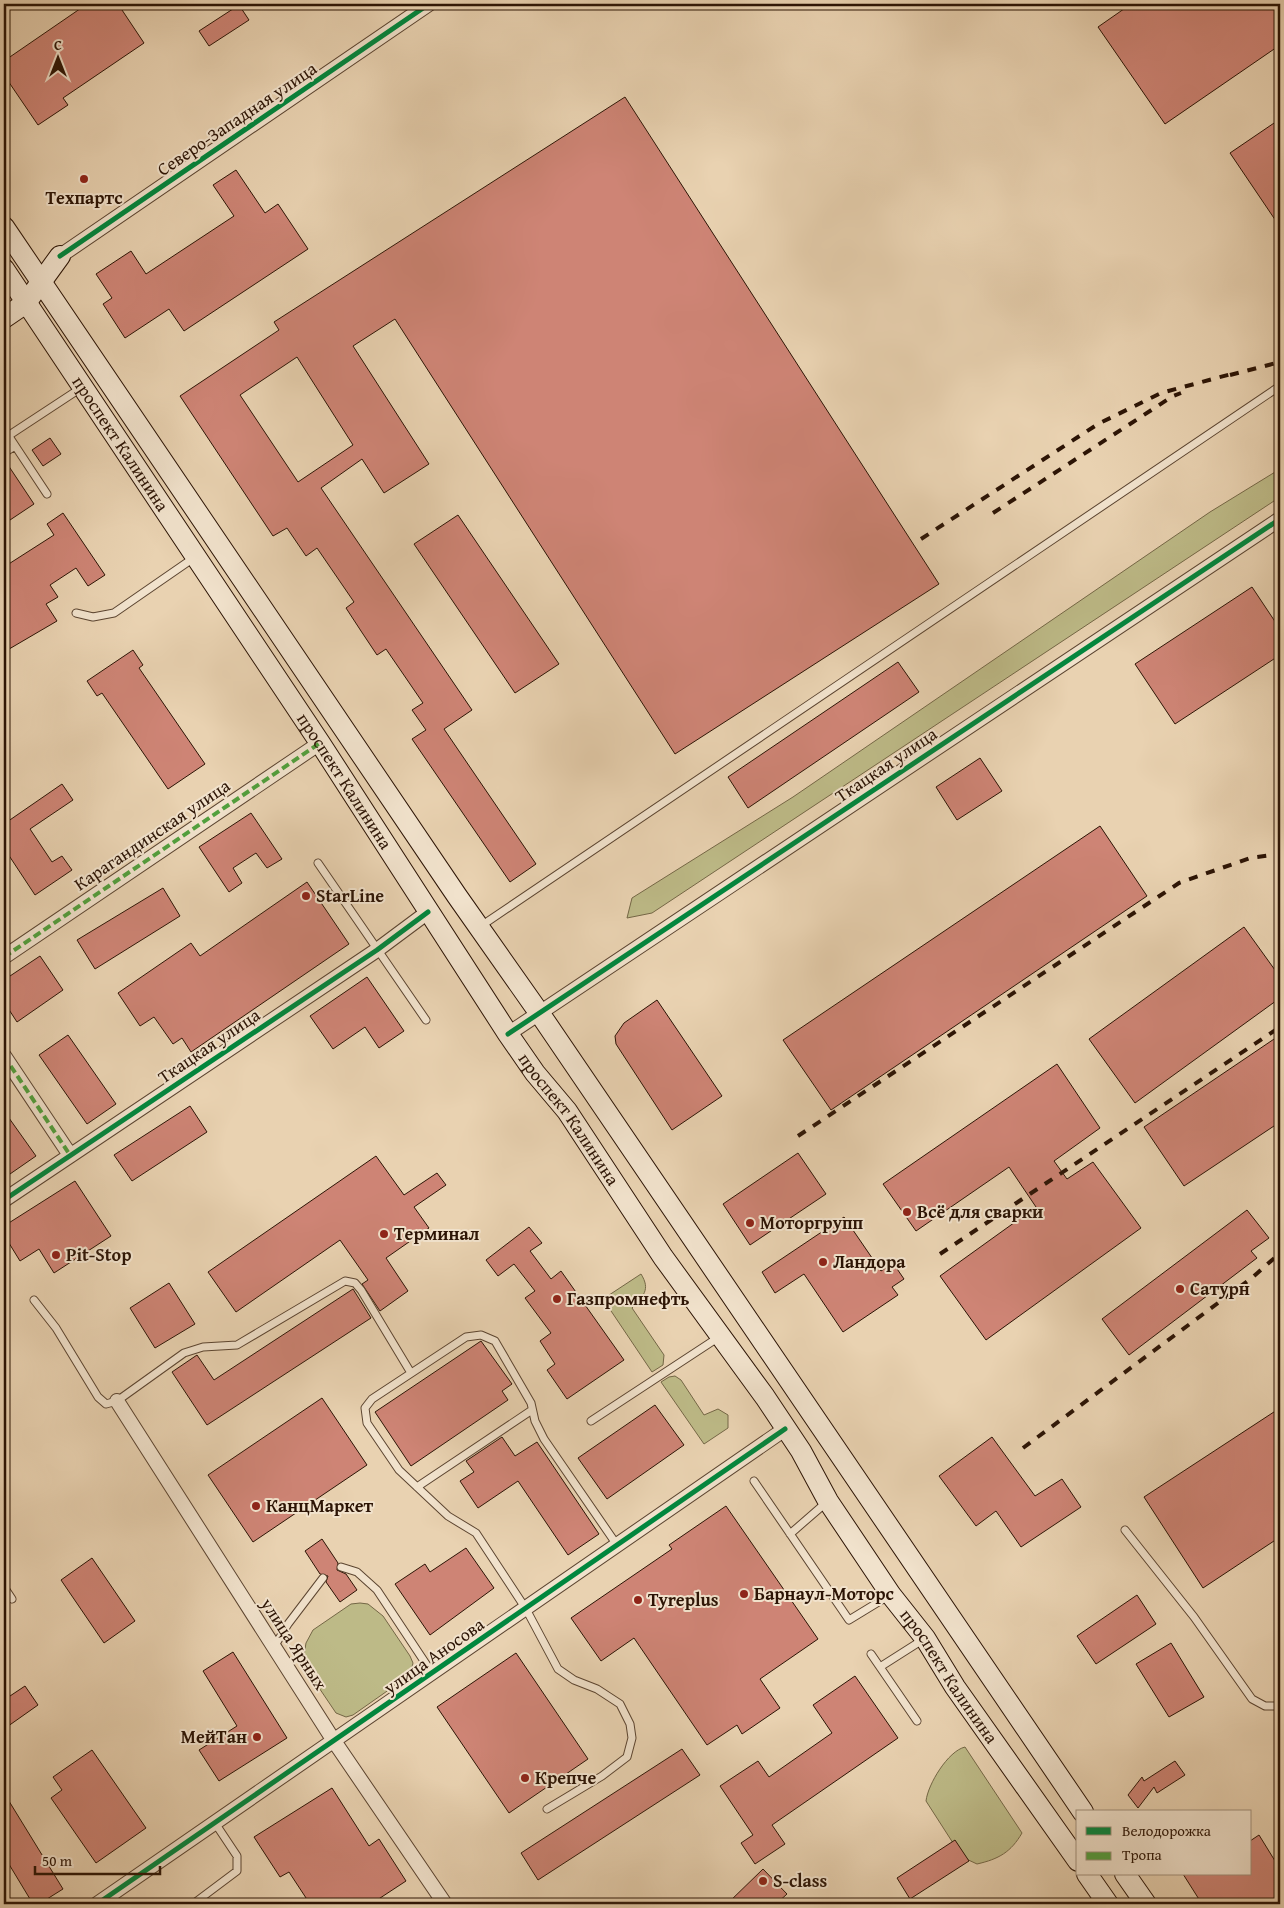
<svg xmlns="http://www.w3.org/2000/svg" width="1284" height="1908" font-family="'Gentium Book Plus',serif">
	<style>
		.green { fill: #bdba87; stroke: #746746 }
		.building { fill: #ce8475; stroke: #2c1405; fill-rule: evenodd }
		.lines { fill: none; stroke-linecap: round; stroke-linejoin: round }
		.lane-casing { stroke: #5b4430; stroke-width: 9 }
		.street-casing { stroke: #5b4430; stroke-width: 16 }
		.secondary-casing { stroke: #2c1405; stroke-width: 22 }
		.lane { stroke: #f1e2cc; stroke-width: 7 }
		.street { stroke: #f1e2cc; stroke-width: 14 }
		.secondary { stroke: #f1e2cc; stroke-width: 20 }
		.rail { stroke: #2c1405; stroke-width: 4; stroke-dasharray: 9 9; stroke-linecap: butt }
		.quiet { stroke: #51a03d; stroke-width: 4; stroke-dasharray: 8 4; stroke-linecap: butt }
		.cycleway-casing { stroke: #f1e2cc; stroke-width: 8 }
		.cycleway { stroke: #00873e; stroke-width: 5 }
		.poi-dot { fill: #8f2418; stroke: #f1e2cc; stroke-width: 2 }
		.labels { text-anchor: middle; stroke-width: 4; stroke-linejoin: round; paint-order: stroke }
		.street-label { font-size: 18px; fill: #2c1405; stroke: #f1e2cc }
		.poi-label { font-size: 18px; font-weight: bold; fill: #2c1405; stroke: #f1e2cc; text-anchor: start }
	</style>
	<rect width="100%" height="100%" fill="#e9d2b1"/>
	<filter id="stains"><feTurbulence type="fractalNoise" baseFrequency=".004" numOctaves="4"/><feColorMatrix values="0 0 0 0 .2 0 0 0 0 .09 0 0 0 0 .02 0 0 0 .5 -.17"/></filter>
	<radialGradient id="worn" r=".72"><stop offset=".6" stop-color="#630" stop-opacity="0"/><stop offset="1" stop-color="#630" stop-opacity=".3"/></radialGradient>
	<path class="green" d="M1280,469V497L652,913L627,918L632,898L793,797L1210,512Z
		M641,1274C651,1290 643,1296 632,1308L664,1355L663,1365L652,1372L603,1299Z
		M675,1376L681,1380L704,1415L718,1409L728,1415V1428L704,1444L661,1382L669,1377Z
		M360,1603L368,1604L383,1616L410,1656L413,1663L410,1675L353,1715L346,1717L336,1713L307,1670L304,1655L306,1643L313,1630L351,1604Z
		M965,1747L1022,1833C1011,1852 999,1859 977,1864L962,1857L926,1801C928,1784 948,1751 965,1747Z"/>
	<path class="building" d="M87,4H118L144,43L63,98L68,105L38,125L4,75V61Z
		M1131,4H1280V45L1165,124L1098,27Z
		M239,5L249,20L209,46L199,31Z
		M625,97L939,584L675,754L395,319L353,346L429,464L384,493L362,459L321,488L472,710L444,729L536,864L510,882L412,739L426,730L412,710L423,703L386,649L377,655L361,631L346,608L354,602L317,548L306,556L287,528L273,536L180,396L279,330L274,322ZM297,357L353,445L298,482L240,395Z
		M1280,119V227L1230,153Z
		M236,170L265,213L278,204L308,249L184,331L169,309L125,338L103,304L112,298L96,274L131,251L146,274L234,216L213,185Z
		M50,438L61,454L43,466L32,450Z
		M4,459L34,504L4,524Z
		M63,513L105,575L88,586L76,568L50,585L58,597L46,604L57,621L4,652V567L54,535L47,524Z
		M458,515L559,664L515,693L414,544Z
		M1252,587L1280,629V655L1175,724L1135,664Z
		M133,650L143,665L139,668L205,764L168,789L102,693L97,696L87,681Z
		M898,662L919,692L748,808L728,777Z
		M980,758L1002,791L957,820L936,787Z
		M62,784L73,800L30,829L52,862L62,856L72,870L35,895L4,848V824Z
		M251,813L282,859L267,868L256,853L233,868L242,883L229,892L199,847Z
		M1100,826L1147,896L831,1110L783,1040Z
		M307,882L349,944L191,1052L182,1038L173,1044L154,1017L140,1026L118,993L191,943L200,956Z
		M163,888L180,916L95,969L77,940Z
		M1244,927L1280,977V998L1135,1103L1089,1039Z
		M40,956L63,990L17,1022L4,1002V980Z
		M367,977L404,1031L379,1048L365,1027L333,1049L310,1016Z
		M657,1000L722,1096L672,1130L616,1044L615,1036L624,1023Z
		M68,1035L116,1104L87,1124L39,1055Z
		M1280,1035V1122L1184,1186L1144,1127Z
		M1057,1064L1100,1128L1054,1161L1067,1179L1093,1162L1141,1228L986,1340L940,1276L1036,1207L1009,1167L916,1231L883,1184Z
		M190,1106L207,1132L132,1181L114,1155Z
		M4,1111L36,1156L10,1174L4,1166Z
		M798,1153L826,1194L750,1245L723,1204Z
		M376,1156L404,1195L437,1173L446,1185L414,1207L429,1228L386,1258L408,1291L380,1311L362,1284L368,1280L340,1240L236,1312L208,1272Z
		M75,1181L111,1236L54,1273L39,1249L20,1261L4,1235V1226Z
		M1247,1210L1269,1238L1251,1251L1257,1258L1129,1355L1102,1319Z
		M844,1217L881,1271L893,1263L904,1279L892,1287L898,1295L843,1332L804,1274L775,1293L762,1272Z
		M529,1227L542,1243L530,1251L551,1279L561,1271L624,1360L567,1399L547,1370L555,1364L540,1341L551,1333L525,1298L535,1291L514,1264L498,1276L486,1260Z
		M169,1283L195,1324L155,1348L130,1308Z
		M353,1289L371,1318L207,1425L172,1372L197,1355L214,1380Z
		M481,1341L512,1384L502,1391L508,1400L411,1466L375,1412Z
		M322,1398L367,1465L253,1542L208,1475Z
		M655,1405L684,1445L607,1499L578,1458Z
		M1280,1408V1537L1203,1588L1144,1497Z
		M502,1437L515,1456L537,1442L599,1534L568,1555L518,1481L478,1508L460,1481L474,1472L466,1461Z
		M992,1437L1035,1496L1062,1479L1081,1507L1021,1547L996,1511L976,1526L939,1476Z
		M726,1506L818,1639L760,1679L780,1708L742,1734L737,1725L707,1745L634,1638L601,1661L571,1618L672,1549L669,1545Z
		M322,1539L338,1563L337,1570L346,1574L357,1590L340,1602L326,1582L328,1576L320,1574L305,1551Z
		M466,1548L494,1588L430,1635L395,1584L425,1564L430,1572Z
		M92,1558L135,1621L104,1643L61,1580Z
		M1137,1595L1156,1624L1096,1664L1077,1636Z
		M1171,1643L1204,1697L1169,1717L1136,1664Z
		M233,1652L287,1738L219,1781L199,1750L237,1726L203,1671Z
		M516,1653L588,1759L509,1813L437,1707Z
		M855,1676L898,1738L772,1825L785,1844L755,1864L741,1843L753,1835L720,1786L758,1761L769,1777L832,1733L813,1705Z
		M25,1686L38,1705L4,1729V1700Z
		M682,1749L700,1775L538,1880L521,1853Z
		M92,1750L146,1828L96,1863L51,1798L62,1790L53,1777Z
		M1175,1761L1185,1775L1157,1793L1154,1787L1138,1808L1128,1795L1142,1777L1144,1781Z
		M332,1788L369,1846L379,1839L406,1881L371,1904H310L289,1872L280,1877L254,1837Z
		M4,1793L63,1889L39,1904H33L4,1856Z
		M1259,1835L1280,1869V1904H1202L1183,1874H1250V1841Z
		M955,1840L969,1861L910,1899L897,1878Z
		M763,1869L787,1894L776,1904H727Z"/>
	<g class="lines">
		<defs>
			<path id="lane" d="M4,429L47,494
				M8,436L81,388
				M4,453L15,446
				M76,613L93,617L114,613L195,557
				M318,863L426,1020
				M481,926L1280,386
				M34,1300L56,1328L98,1397L106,1404L117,1401L184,1353L203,1347L237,1345L345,1281L355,1283L361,1290L411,1373
				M591,1421L719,1337
				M754,1481L849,1620L890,1595
				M417,1487L532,1410
				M1125,1530L1194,1617L1252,1699L1265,1706H1280
				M790,1534L828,1501
				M341,1567L357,1572L377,1590L432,1673
				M4,1587L12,1599
				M274,1647L288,1624L323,1578
				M871,1654L917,1721
				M880,1667L924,1639
				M547,1809L602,1776L627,1757L632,1738L630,1724L620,1704L597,1689L574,1680L558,1669L526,1609L476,1533L448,1516L399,1470L367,1423L365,1408L372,1399L466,1337L481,1335L495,1341L531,1403L535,1421L544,1439L617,1545
				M193,1904L237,1871V1856L215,1823"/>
			<path id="street" d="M60,256L429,4
				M4,957L320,743
				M508,1034L1280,519
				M4,1056L70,1155
				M4,1200L377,950L428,912
				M117,1401L334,1741L445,1904
				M97,1904L785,1429"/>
			<g id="secondary">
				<path d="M4,227L457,896L540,1014L1083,1812"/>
				<path id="s1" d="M4,269L320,743L508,1034L535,1073L567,1111L663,1257L765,1397L801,1451L828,1501L891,1595L925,1638L955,1687L1078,1861"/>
				<path d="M4,318L26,303L60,256"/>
				<path d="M1087,1874L1108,1904"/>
				<path d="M1125,1874L1146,1904"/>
			</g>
		</defs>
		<use href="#lane" class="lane-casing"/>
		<use href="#street" class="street-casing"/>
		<use href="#secondary" class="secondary-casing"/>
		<use href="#lane" class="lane"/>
		<use href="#street" class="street"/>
		<use href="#secondary" class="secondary"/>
		<path class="rail" d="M1230,375L1280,362
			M993,513L1173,396L1181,393
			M921,539L1098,424L1161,393L1235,373
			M798,1136L1179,883L1250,858L1280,854
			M940,1254L1280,1027
			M1023,1448L1253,1277L1280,1253"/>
		<path class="quiet" d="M4,957L320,743
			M4,1056L70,1155"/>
		<defs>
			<path id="cycleway" d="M60,256L429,4
				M508,1034L1280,519
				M4,1200L377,950L428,912
				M97,1904L785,1429"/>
		</defs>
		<use href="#cycleway" class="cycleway-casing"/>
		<use href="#cycleway" class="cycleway"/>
	</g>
	<g class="poi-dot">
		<circle cx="84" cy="179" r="5"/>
		<circle cx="306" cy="896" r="5"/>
		<circle cx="907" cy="1212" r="5"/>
		<circle cx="750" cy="1223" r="5"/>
		<circle cx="384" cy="1234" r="5"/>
		<circle cx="56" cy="1255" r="5"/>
		<circle cx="823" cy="1262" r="5"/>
		<circle cx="1180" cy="1289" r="5"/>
		<circle cx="557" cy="1299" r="5"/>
		<circle cx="256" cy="1506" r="5"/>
		<circle cx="744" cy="1594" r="5"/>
		<circle cx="638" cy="1600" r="5"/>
		<circle cx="257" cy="1737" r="5"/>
		<circle cx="525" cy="1778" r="5"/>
		<circle cx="763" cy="1881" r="5"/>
	</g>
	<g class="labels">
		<g class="street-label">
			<text transform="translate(237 119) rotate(-34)" y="6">Северо-Западная улица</text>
			<text dy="6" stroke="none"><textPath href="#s1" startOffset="210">проспект Калинина</textPath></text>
			<text transform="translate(886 765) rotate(-34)" y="6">Ткацкая улица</text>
			<text dy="6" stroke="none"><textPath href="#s1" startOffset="615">проспект Калинина</textPath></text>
			<text transform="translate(152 835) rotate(-34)" y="6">Карагандинская улица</text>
			<text transform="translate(209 1046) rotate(-34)" y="6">Ткацкая улица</text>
			<text dy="6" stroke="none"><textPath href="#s1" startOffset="1021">проспект Калинина</textPath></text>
			<text transform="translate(294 1644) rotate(57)" y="6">улица Ярных</text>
			<text transform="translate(434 1656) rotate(-35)" y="6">улица Аносова</text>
			<text dy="6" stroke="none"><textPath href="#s1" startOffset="1696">проспект Калинина</textPath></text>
		</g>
		<g class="poi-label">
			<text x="84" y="204" text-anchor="middle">Техпартс</text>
			<text x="316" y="902">StarLine</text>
			<text x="917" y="1218">Всё для сварки</text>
			<text x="760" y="1229">Моторгрупп</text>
			<text x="394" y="1240">Терминал</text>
			<text x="66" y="1261">Pit-Stop</text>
			<text x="833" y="1268">Ландора</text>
			<text x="1190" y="1295">Сатурн</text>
			<text x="567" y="1305">Газпромнефть</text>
			<text x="266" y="1512">КанцМаркет</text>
			<text x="754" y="1600">Барнаул-Моторс</text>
			<text x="648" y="1606">Tyreplus</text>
			<text x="247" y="1743" text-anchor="end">МейТан</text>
			<text x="535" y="1784">Крепче</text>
			<text x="773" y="1887">S-class</text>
		</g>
	</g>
	<rect width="1284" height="1908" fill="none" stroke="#e9d2b1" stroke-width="20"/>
	<rect x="5" y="5" width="1274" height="1898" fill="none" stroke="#2c1405" stroke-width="2.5"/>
	<rect x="10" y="10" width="1264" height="1888" fill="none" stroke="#2c1405"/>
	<rect x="1076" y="1810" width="175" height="65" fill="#f1e2cc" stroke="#a2907c"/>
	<rect x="1086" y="1827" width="25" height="8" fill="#00873e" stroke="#a2907c"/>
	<text x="1122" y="1836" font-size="15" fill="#2c1405">Велодорожка</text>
	<rect x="1086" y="1852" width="25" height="8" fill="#51a03d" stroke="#a2907c"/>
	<text x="1122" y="1860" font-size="15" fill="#2c1405">Тропа</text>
	<g transform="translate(58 58)" stroke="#f1e2cc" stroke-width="4" paint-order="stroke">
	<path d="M0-4L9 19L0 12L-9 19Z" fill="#2c1405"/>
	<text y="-8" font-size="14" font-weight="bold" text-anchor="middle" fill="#2c1405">С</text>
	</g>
	<path d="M35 1866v8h125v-8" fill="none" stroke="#2c1405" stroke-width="2.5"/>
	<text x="42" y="1866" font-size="15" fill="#2c1405" stroke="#f1e2cc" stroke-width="4" paint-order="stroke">50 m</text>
	<rect width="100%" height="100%" filter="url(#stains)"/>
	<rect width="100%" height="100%" fill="url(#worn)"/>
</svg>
